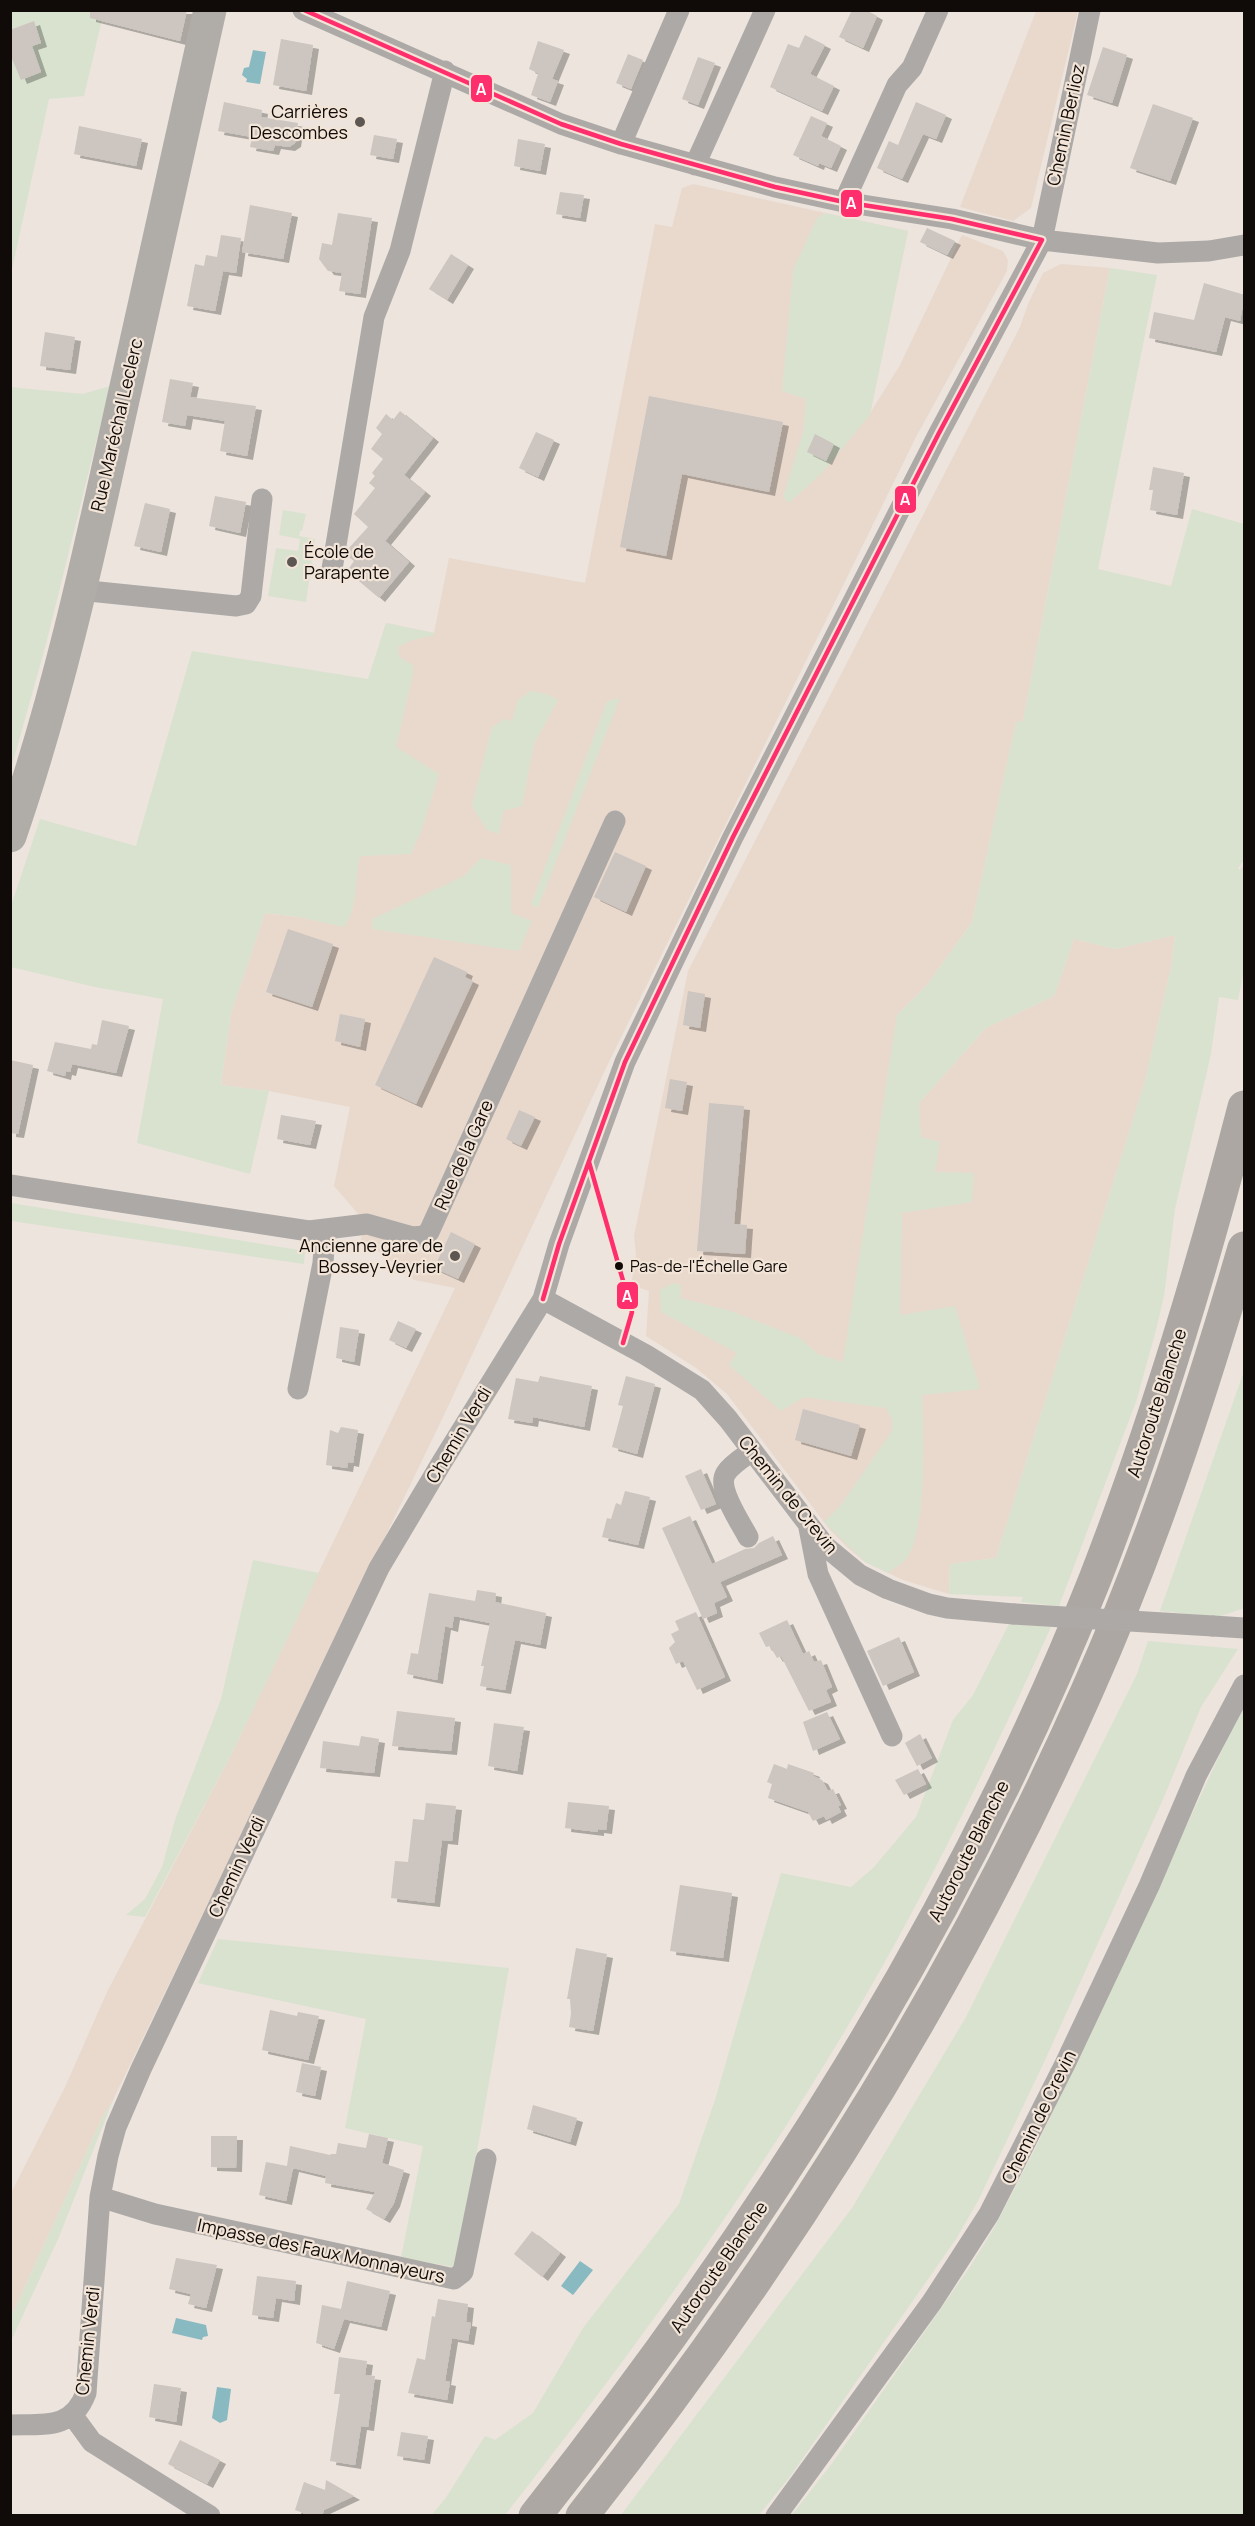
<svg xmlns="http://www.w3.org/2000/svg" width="1255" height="2526" font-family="Manrope,sans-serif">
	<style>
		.built { fill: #e9d9cd }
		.green { fill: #d9e2cf }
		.water { fill: #89b9c1 }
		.building { fill: #ccc5c0; filter: url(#shadow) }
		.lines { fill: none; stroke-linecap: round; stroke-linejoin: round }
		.street { stroke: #ada9a7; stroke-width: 21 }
		.primary { stroke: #b0aca7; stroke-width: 33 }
		.highway { stroke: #aca7a2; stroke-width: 33 }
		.street-bridge { stroke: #ada9a7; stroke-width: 21 }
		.bus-1-casing { stroke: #f2e4d7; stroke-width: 9 }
		.bus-1 { stroke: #ff2f6e; stroke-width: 4.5 }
		.poi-dot { fill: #5d5753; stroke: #f2e4d7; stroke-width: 2 }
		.bus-dot { fill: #100b08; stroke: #f2e4d7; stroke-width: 2 }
		.labels { text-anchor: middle; stroke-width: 4.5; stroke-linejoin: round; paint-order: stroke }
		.bus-label { font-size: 16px; fill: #100b08; stroke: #f2e4d7; text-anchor: start }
		.poi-label { font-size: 18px; fill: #100b08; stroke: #f2e4d7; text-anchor: end }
		.street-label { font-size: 18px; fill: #100b08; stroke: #f2e4d7 }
		.line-badge { stroke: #f2e4d7; stroke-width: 2 }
		.badge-label { font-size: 16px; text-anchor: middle; font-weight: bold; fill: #fff }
	</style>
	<defs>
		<filter id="shadow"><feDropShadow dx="6" dy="4" stdDeviation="0" flood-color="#0004"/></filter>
	</defs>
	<rect width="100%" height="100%" fill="#ece4dd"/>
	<path class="built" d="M1036,11H1078L1031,208L1013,221L960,207Z
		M693,184L908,231L870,413L900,365L962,235L1003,251L1008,260L1007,271L916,437L607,1066L444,1415L113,2100L102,2118L11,2317V2193L65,2087L107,1992L232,1753L455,1288L414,1280L372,1246L359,1243L367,1224L334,1186L350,1107L269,1091L221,1085L231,1013L265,913L298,917L386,623L434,633L449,558L585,583L655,224L672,227L682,188Z
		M1061,264L1110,268L1023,721L1016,723L972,922L927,985L897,1015L919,1103L986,1028L1054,996L1074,939L1116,949L1175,935L1171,967L1145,1081L996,1558L950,1564L949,1594L903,1580L865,1562L848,1548L830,1530L727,1394L696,1368L646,1336L649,1291L631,1285L636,1254L634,1236L688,971L1020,327L1028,304L1043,273Z"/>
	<path class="green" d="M11,11H104L84,96L49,99L11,274Z
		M825,213L908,231L870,415L821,474L789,503L783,497L803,432L806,399L782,391L793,270L817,218Z
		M1110,268L1157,275L1098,569L1171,586L1192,509L1244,524V860L1238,868L1240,870L1244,865V970L1238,1000L1219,997L1211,1054L1175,1209L1164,1296L1156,1330L1137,1399L1059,1606L1021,1602L1023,1597L949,1594L950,1564L996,1558L1145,1081L1171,967L1175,935L1116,949L1074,939L1054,996L986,1028L919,1103L921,1137L940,1142L935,1172L974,1173L972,1202L902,1213L900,1315L955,1306L980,1389L922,1395C924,1429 927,1534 906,1559C901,1564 894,1569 888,1573L865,1562L824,1522L841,1505L892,1431V1420L886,1408L804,1397L781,1411L729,1365L737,1353L661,1312L660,1290L673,1283L681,1285L680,1298L731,1311L800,1338L818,1354L843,1362L897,1015L927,985L972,922L1016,722L1023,721Z
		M110,386L46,644L11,769L10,387L83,394Z
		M283,510L306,514L302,531H300L299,536L315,539L306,602L268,596L276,548L298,551L300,539L279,535Z
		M386,623L434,633L435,635L410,641L398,647L399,657L413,665V674L396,747L439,774L422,829L411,854L360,856C354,881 359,906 344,927L299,917L265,913L231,1013L221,1085L269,1091L250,1174L137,1143L163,999L95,987L11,967V906L40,819L136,846L192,651L368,679Z
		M531,691L547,694L558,700L534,744L522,806L503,811L499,834L487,830L472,806L492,727L505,719L512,721L518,700Z
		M620,698L538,908L531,904L607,701Z
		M481,858L511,865V913L532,921L519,951L372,929V919L464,876Z
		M11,1203L305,1251L304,1264L11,1221Z
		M1244,1371V1608L1218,1617L1160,1611Z
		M253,1560L319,1573L232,1753L145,1917L126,1915L145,1899L162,1867L175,1820L221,1699Z
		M1009,1624L1051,1627C988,1765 922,1903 843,2034C742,2203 626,2361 505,2515L431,2516L445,2499L485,2436L495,2440L533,2413L583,2328L679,2204L715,2100L781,1873L851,1887L874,1867L916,1817L953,1720L973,1695Z
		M1148,1641L1238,1649L1201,1707L1164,1797L1046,2058L978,2201L956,2239L789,2478L759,2515H621L852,2208L966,2017L1137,1674Z
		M1244,1703V2515L791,2516L833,2462L970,2267L993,2230L1036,2147Z
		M218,1939L509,1968L476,2157L454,2267L401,2258L423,2146L345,2128L366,2019L198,1983Z
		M113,2100L59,2237L11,2341V2317L102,2118Z"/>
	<path class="water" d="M253,50L266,52L260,84L246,82L247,79L242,75L244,68L249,67Z
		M580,2261L593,2270L573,2295L561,2286Z
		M176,2318L206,2325L208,2336L203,2337L202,2340L172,2333Z
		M217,2387L231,2389L227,2420L220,2423L212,2418Z"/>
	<path class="building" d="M90,10H187L180,41L90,18Z
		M852,10H866L877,16L863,48L839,37Z
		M34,21L41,43L32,46L41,72L21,80L10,54V30Z
		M805,35L825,45L810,74L834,86L822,111L770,87L788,44L799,48Z
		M281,39L313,45L306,91L273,85Z
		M538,41L564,50L552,79L558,81L550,102L531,95L538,74L546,77L529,69Z
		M1103,47L1127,55L1112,103L1087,95Z
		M628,54L643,60L631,89L616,83Z
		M698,57L715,63L698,105L682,99Z
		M224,102L262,110L261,117L298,123L295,143L289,147L275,145L273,151L250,147L252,137L218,131Z
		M916,102L946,115L936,139L923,134L902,179L877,168L889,141L898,145Z
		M1153,104L1193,118L1170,181L1130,168Z
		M811,116L827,123L821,136L841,146L831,168L819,163L818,166L793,155Z
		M79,126L142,139L136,166L74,154Z
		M374,135L397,139L393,159L370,155Z
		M518,139L545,144L540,171L514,166Z
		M560,192L584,195L580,218L556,214Z
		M250,205L292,213L283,259L242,252Z
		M338,213L372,218L360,294L339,291L342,273L328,271L319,259L322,243L332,245Z
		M927,228L955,241L947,255L920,242Z
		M221,235L241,238L236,273L223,271L215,311L187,306L195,264L204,266L206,255L217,257Z
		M451,254L468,265L447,300L429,289Z
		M1204,283L1245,295L1240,321L1225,317L1216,352L1149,338L1154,312L1194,320Z
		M45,332L75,337L70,370L40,366Z
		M170,379L193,383L190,397L256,406L247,456L220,451L225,421L187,415L185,426L162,422Z
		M649,396L783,422L769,492L682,474L666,556L620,547Z
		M400,411L433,438L404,475L425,492L385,541L409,562L379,598L347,571L354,561L347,556L348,549L368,527L354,514L375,488L369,483L375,476L372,473L383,459L371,449L382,434L376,428L386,414L393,420Z
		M536,432L554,440L538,477L519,468Z
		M815,434L834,444L826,461L807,452Z
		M1153,467L1184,473L1177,515L1150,510L1153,490H1149Z
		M215,496L246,502L240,533L209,526Z
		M145,503L170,509L161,552L134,546Z
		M615,852L646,866L626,912L594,897Z
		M288,929L333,944L312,1007L266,992Z
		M434,957L467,972L465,977L473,981L416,1104L375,1085Z
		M688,991L705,994L700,1028L683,1025Z
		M340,1014L365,1019L360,1047L335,1041Z
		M102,1020L129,1026L116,1073L72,1064L70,1072L66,1071L65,1076L47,1071L55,1042L91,1049L92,1044L97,1045Z
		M10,1060L33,1065L18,1134L10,1133Z
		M670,1079L687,1082L682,1111L665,1108Z
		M709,1103L744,1106L734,1224L747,1225L745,1254L697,1251Z
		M519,1110L535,1117L521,1146L506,1139Z
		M281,1115L316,1121L310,1145L277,1139Z
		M451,1232L475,1244L458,1279L434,1268Z
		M398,1321L416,1329L406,1348L389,1340Z
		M340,1327L359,1330L354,1362L336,1358Z
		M540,1376L592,1386L584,1427L533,1417L532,1423L508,1419L516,1378L538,1382Z
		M626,1376L655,1384L637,1454L612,1447L623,1406L618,1405Z
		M803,1409L860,1425L851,1456L795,1440Z
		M341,1427L358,1430L353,1463L348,1462L347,1468L326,1465L330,1430L338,1433Z
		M701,1469L716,1504L701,1510L685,1476Z
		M625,1491L650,1497L638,1545L602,1537L607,1518L611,1519L616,1503L621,1505Z
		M690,1516L712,1564L745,1549L754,1548L759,1543L773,1536L782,1555L720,1582L727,1597L714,1603L717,1613L703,1619L662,1528Z
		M477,1590L496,1593L495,1602L546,1613L540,1645L515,1640L505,1690L480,1686L484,1666H481L490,1623L454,1616L452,1628L445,1626L437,1680L407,1674L411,1653L418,1654L429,1593L475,1601Z
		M696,1612L725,1677L697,1690L683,1661L676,1664L669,1648L675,1642L671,1634L679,1630L675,1621Z
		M787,1620L803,1654L809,1651L814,1662L821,1660L832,1687L826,1690L831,1702L809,1711L781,1656L777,1658L770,1646L766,1647L759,1633Z
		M899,1637L914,1672L883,1686L867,1651Z
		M397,1711L455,1718L451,1751L392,1746Z
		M827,1712L840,1739L813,1751L803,1722Z
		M494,1723L524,1727L517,1771L488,1766Z
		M920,1734L932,1758L917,1766L905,1743Z
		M361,1736L379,1739L374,1773L320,1768L323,1741L359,1746Z
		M774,1764L787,1769L788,1764L814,1773L813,1776L822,1780L828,1791L833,1789L841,1805L838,1806L841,1812L826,1820L824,1816L813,1821L808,1812L768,1798L772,1784L767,1782Z
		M918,1769L926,1784L904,1795L895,1780Z
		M568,1802L609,1806L606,1830L598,1829V1832L565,1828Z
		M426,1803L456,1806L452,1841L442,1840L434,1903L391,1898L395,1861L408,1862L413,1819L424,1820Z
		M680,1885L732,1893L723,1958L670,1951Z
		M576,1948L607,1954L593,2031L569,2027L571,2014L570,1999H567Z
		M270,2010L297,2016L298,2012L319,2016L308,2060L262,2050Z
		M302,2063L321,2067L315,2096L296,2092Z
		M533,2105L577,2118L570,2142L527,2129Z
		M369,2134L388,2138L382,2163L404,2170L394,2203L384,2219L366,2209L375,2192L325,2183L326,2176L293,2168L286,2201L259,2195L266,2162L287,2166L290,2146L330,2155L331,2154H336L338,2143L366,2148Z
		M211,2136H237L236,2168L211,2167Z
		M532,2231L560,2253L542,2277L514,2254Z
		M176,2258L217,2265L206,2308L188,2304L191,2294L169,2289Z
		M257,2276L296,2281L294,2301L276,2298L273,2318L252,2315Z
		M347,2281L390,2291L381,2327L344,2319L334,2349L316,2343L322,2305L341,2309Z
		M438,2299L468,2304L466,2322L471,2323L468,2341L452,2338L445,2381L450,2382L447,2400L408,2393L417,2358L425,2360L432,2316L435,2317Z
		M339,2357L367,2361L365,2375L375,2376L368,2427L361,2426L355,2465L330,2461L340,2394H334Z
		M154,2384L181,2388L176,2422L149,2417Z
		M401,2432L428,2436L424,2460L397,2456Z
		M180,2440L220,2460L207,2484L168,2464Z
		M326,2480L354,2496L324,2510L322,2516H311L295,2510L304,2482L325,2490Z"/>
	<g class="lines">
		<path class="street" d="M303,10L561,124L621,144L775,187L844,202L952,219L1042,240L1158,253L1209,251L1244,245
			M621,144L679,10
			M695,165L765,10
			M844,202L897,85L912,68L938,10
			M332,569L374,317L400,251L445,71
			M79,590L236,606L246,604L251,596L262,499
			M10,1185L309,1231L367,1224L413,1237L423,1236L429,1232L615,821
			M543,1299L646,1355L702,1390L728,1419L825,1546L860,1575L888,1589L929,1604L947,1608L1014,1614
			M298,1389L323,1263L325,1231
			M809,1528L818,1574L892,1736
			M748,1537C741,1523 716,1488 726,1473C732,1464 744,1457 752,1451
			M1213,1626L1244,1628
			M100,2197L155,2214L454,2279L463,2272L486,2159
			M73,2416L92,2442L210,2516
			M10,2425C44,2424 72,2430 86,2393L100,2197L108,2156L116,2127L141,2069L379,1568L442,1462L543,1299L559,1244L625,1062L733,837L939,433L1042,240L1090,10
			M776,2516L932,2302L989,2214L1065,2064L1149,1886L1196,1776L1244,1685"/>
		<path class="primary" d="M10,836C56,703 87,564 117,427C148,288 179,149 210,10"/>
		<path class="highway" d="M535,2516C761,2230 960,1919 1095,1579C1155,1425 1203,1266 1244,1107
			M582,2516C782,2262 956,1987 1087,1691C1151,1548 1200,1398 1244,1248"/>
		<path class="street-bridge" d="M1014,1614L1213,1626"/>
		<defs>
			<path id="bus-1" d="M304,10L561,124L621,144L775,187L844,202L952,219L1042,240
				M589,1162L632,1312L623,1343
				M543,1299L559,1244L625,1062L733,837L939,433L1042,240"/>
		</defs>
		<use href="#bus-1" class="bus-1-casing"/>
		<use href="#bus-1" class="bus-1"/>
	</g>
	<g class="poi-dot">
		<circle cx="360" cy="122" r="6"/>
		<circle cx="292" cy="562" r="6"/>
		<circle cx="455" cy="1256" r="6"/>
	</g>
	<circle class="bus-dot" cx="619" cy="1266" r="5"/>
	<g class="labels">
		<g class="bus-label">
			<text x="630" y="1272">Pas-de-l'Échelle Gare</text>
		</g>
		<g class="poi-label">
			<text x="348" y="118">Carrières<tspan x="348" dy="21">Descombes</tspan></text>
			<text x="304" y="558" text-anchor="start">École de<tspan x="304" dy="21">Parapente</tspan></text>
			<text x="443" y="1252">Ancienne gare de<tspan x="443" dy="21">Bossey-Veyrier</tspan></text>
		</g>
		<g class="street-label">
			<text transform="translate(1066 125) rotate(-78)" y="6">Chemin Berlioz</text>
			<text transform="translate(117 425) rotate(-77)" y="6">Rue Maréchal Leclerc</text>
			<text transform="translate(464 1155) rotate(-66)" y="6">Rue de la Gare</text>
			<text transform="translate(1157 1403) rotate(-72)" y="6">Autoroute Blanche</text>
			<text transform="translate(459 1435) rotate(-59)" y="6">Chemin Verdi</text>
			<text transform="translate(788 1495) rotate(51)" y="6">Chemin de Crevin</text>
			<text transform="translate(969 1851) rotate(-63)" y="6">Autoroute Blanche</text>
			<text transform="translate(237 1867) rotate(-65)" y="6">Chemin Verdi</text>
			<text transform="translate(1039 2117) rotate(-64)" y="6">Chemin de Crevin</text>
			<text transform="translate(321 2251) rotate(12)" y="6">Impasse des Faux Monnayeurs</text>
			<text transform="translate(719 2267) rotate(-55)" y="6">Autoroute Blanche</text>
			<text transform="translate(88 2341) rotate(-84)" y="6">Chemin Verdi</text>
		</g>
	</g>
	<g class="line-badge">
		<rect x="470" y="74" width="23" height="29" rx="6" fill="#ff2f6e"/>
		<rect x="840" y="189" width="23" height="29" rx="6" fill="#ff2f6e"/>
		<rect x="894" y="485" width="23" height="29" rx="6" fill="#ff2f6e"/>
		<rect x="616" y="1281" width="23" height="29" rx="6" fill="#ff2f6e"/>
	</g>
	<g class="badge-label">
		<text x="481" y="95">A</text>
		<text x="851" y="209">A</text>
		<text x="905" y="505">A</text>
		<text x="627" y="1302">A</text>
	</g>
	<rect width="1255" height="2526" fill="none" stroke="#100b08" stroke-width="24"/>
</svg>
